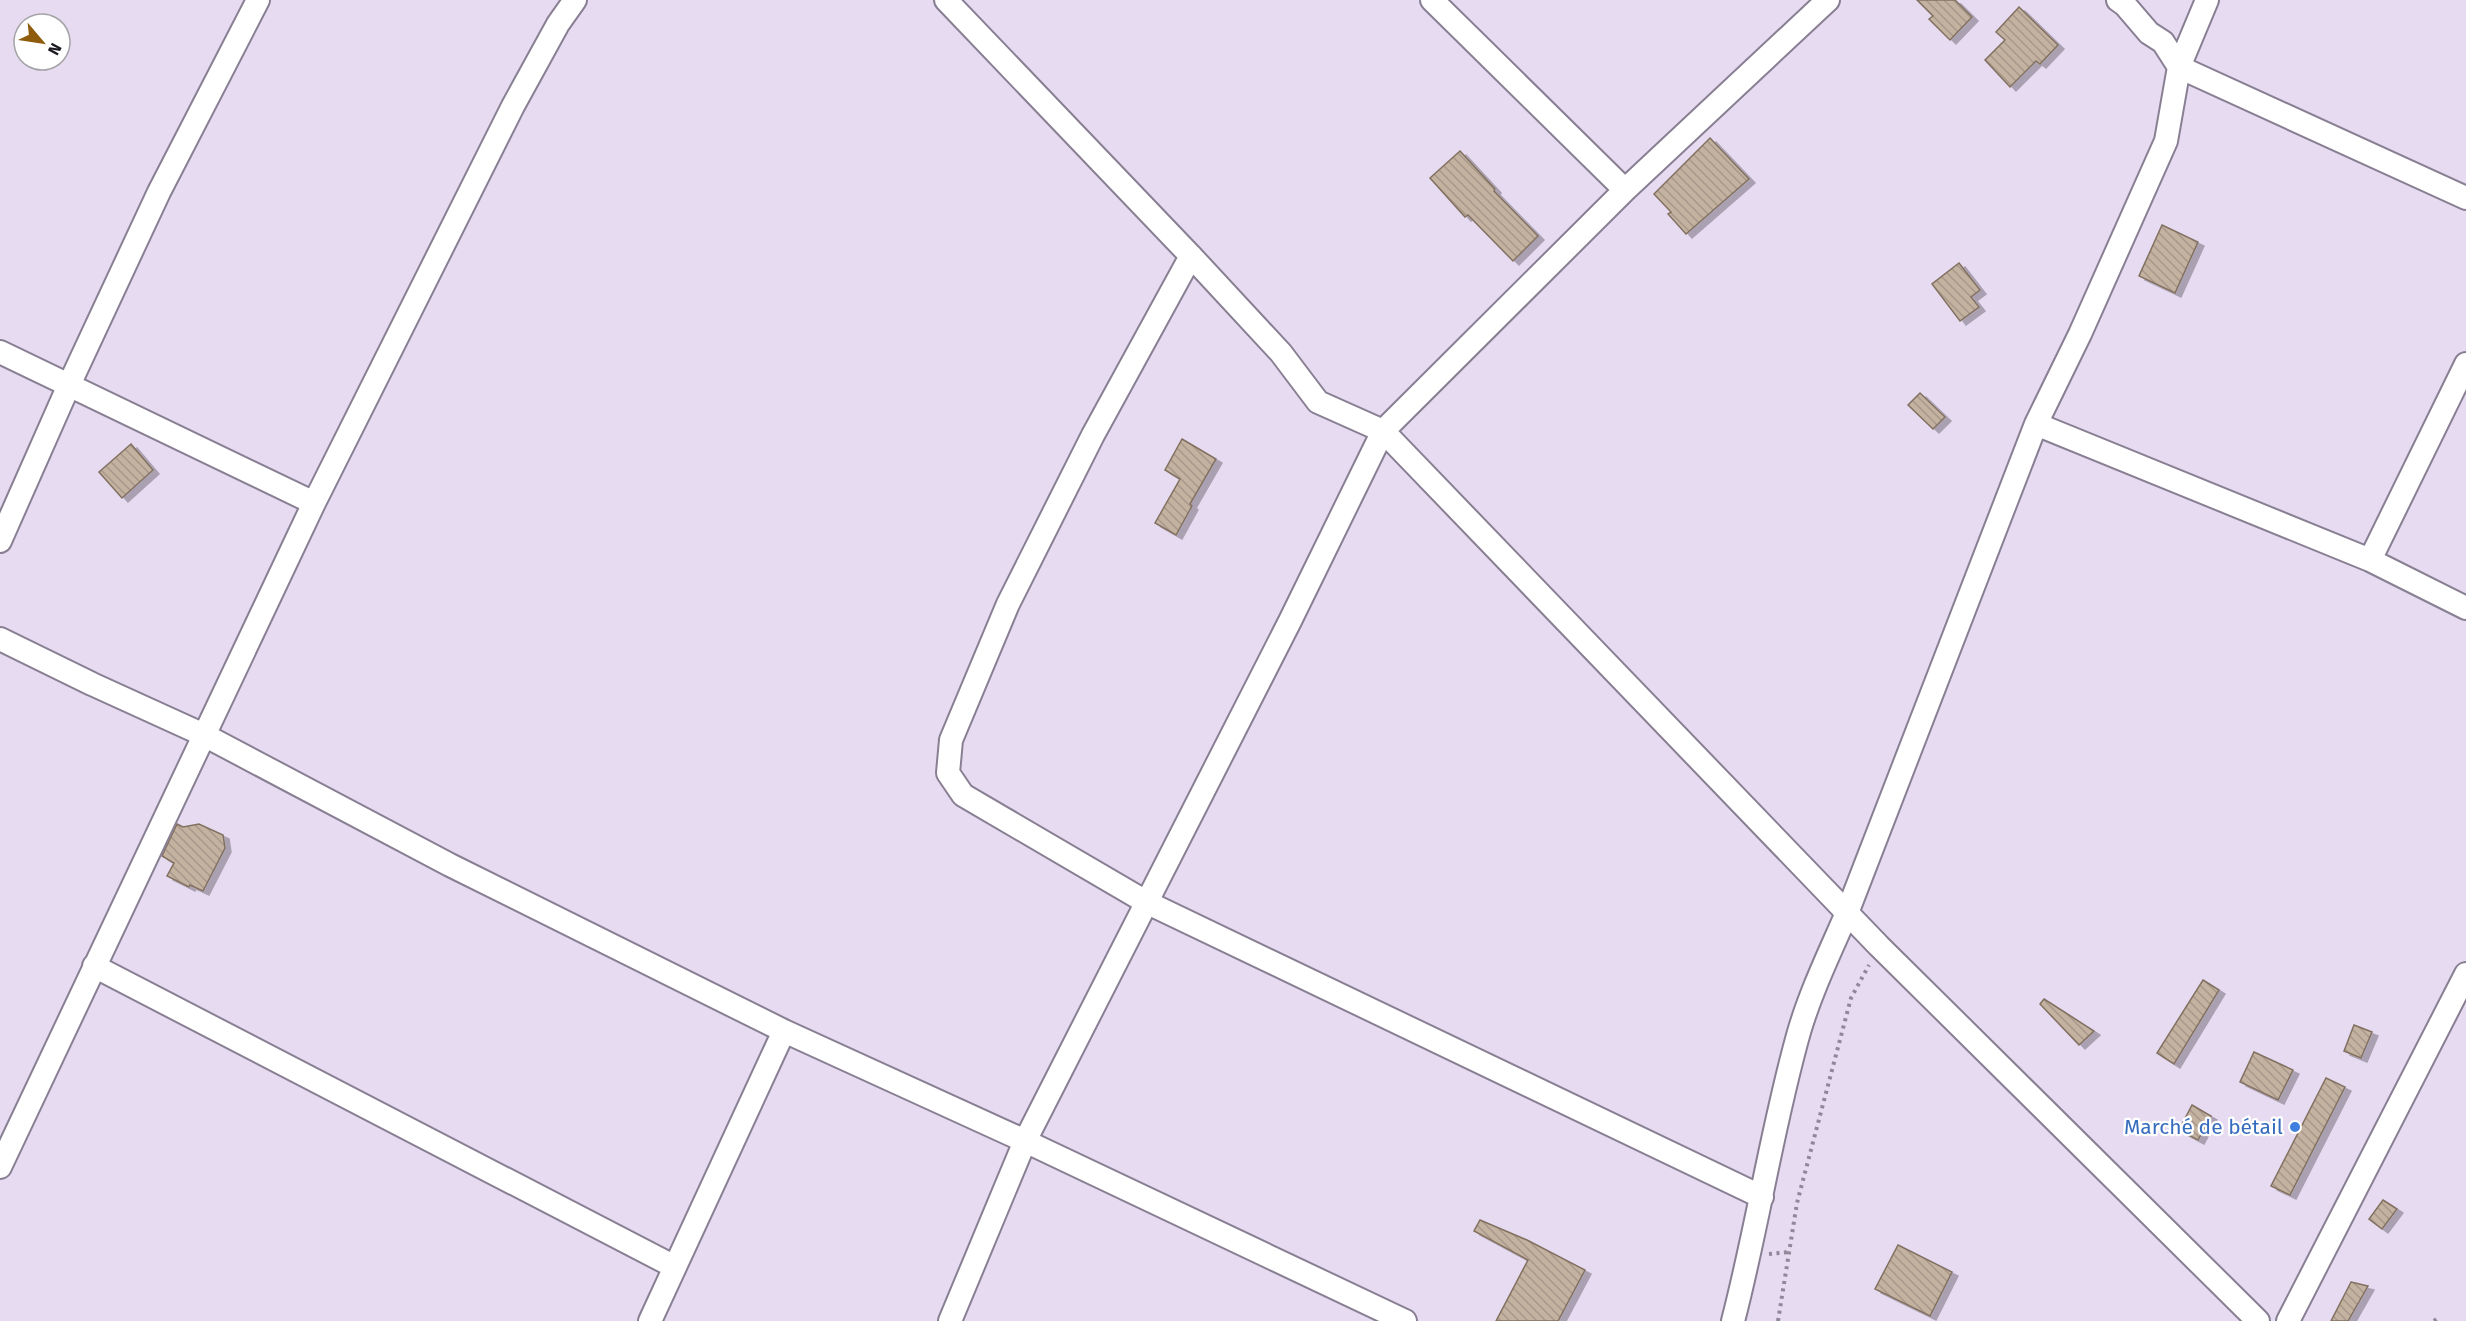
<svg xmlns="http://www.w3.org/2000/svg" width="2466" height="1321" font-family="'Fira Sans',sans-serif">
	<style>
		.building { fill: url(#building-back-hatch); stroke: #827161; stroke-width: 1.5; filter: url(#shadow) }
		.lines { fill: none; stroke-linecap: round; stroke-linejoin: round }
		.minor-casing { stroke: #897f93; stroke-width: 26 }
		.path { stroke: #908898; stroke-width: 4; stroke-dasharray: 3 4.5; stroke-linecap: butt }
		.minor { stroke: #fff; stroke-width: 22 }
		.shop-dot { fill: #3f7fe0; stroke: #fff; stroke-width: 2 }
		.labels { text-anchor: middle; stroke-width: 4.5; stroke-linejoin: round; paint-order: stroke }
		.shop-label { font-size: 21px; fill: #366cbe; stroke: #fff; text-anchor: end }
	</style>
	<defs>
		<pattern id="building-back-hatch" width="6" height="6" patternUnits="userSpaceOnUse" patternTransform="scale(1.5)"><rect width="6" height="6" fill="#c4b2a1"/><path d="M-1 5l2 2M0 0l6 6M5-1l2 2" fill="none" stroke="#a8988a"/></pattern>
		<filter id="shadow"><feDropShadow dx="6" dy="4" stdDeviation="0" flood-color="#0004"/></filter>
	</defs>
	<rect width="100%" height="100%" fill="#e6dbf1"/>
	<path class="building" d="M1917,0H1955L1972,17L1950,40L1929,19L1933,16Z
		M2019,7L2058,45L2040,64L2036,61L2010,87L1985,60L2005,40L1996,32Z
		M1710,138L1749,179L1686,234L1668,214L1671,212L1654,194Z
		M1460,151L1495,189L1494,191L1538,236L1513,261L1468,215L1465,217L1430,178Z
		M2162,225L2198,242L2175,293L2139,276Z
		M1959,263L1980,290L1971,297L1979,307L1960,321L1932,284Z
		M1920,393L1945,417L1933,429L1908,405Z
		M1182,439L1216,459L1190,504L1192,506L1176,535L1155,523L1180,479L1165,470Z
		M131,444L153,470L122,498L99,472Z
		M177,824L183,827L199,824L223,835L225,848L203,891L190,885L189,887L167,876L174,863L162,856Z
		M2203,980L2219,990L2174,1064L2157,1053Z
		M2044,999L2094,1031L2079,1045L2040,1004Z
		M2354,1025L2372,1032L2361,1058L2344,1051Z
		M2254,1052L2293,1070L2278,1100L2240,1082Z
		M2326,1078L2345,1087L2290,1195L2271,1186Z
		M2192,1105L2211,1116L2198,1140L2179,1130Z
		M2383,1200L2397,1209L2382,1229L2369,1219Z
		M1480,1220L1527,1240L1585,1270L1558,1321H1496L1528,1260L1474,1231Z
		M1898,1245L1952,1272L1930,1316L1875,1289Z
		M2351,1282L2368,1286L2348,1321H2331Z"/>
	<g class="lines">
		<defs>
			<path id="minor" d="M946,0L1191,256L1281,353L1318,402L1383,431L1879,946L2258,1321
				M1432,0L1625,190
				M2118,0L2125,5L2149,33L2163,42L2179,67L2466,198
				M1191,256L1093,435L1008,604L951,740L948,773L963,795L1146,902L1762,1197
				M0,352L314,503
				M2036,424L2370,560L2466,608
				M0,541L69,385L159,192L258,0
				M2370,560L2466,364
				M0,639L92,684L204,735L450,865L784,1031L1025,1141L1405,1321
				M94,966L675,1267
				M0,1167L314,503L513,106L558,24L575,0
				M650,1321L784,1031
				M950,1321L1025,1141L1290,621L1383,431L1625,190L1828,0
				M1733,1321C1758,1225 1772,1127 1799,1032C1811,991 1830,952 1847,913L2036,424L2080,334L2166,141L2179,67L2207,0
				M2288,1321L2466,974"/>
		</defs>
		<use href="#minor" class="minor-casing"/>
		<path class="path" d="M1769,1254L1789,1252
			M1778,1321L1797,1203L1851,998L1869,965
			M2434,1321L2439,1317"/>
		<use href="#minor" class="minor"/>
	</g>
	<circle class="shop-dot" cx="2295" cy="1127" r="6"/>
	<g class="labels">
		<g class="shop-label">
			<text x="2283" y="1134">Marché de bétail</text>
		</g>
	</g>
	<g transform="translate(42 42) rotate(119)"><circle r="28" fill="#ffffff" stroke="#a5a3a7" stroke-width="1.5"/>
	<path d="M0-4.5L10 22L0 15L-10 22Z" fill="#8f5b0c"/>
	<text y="-9" font-size="16" font-weight="bold" text-anchor="middle" fill="#1e1a22">N</text>
	</g>
</svg>
